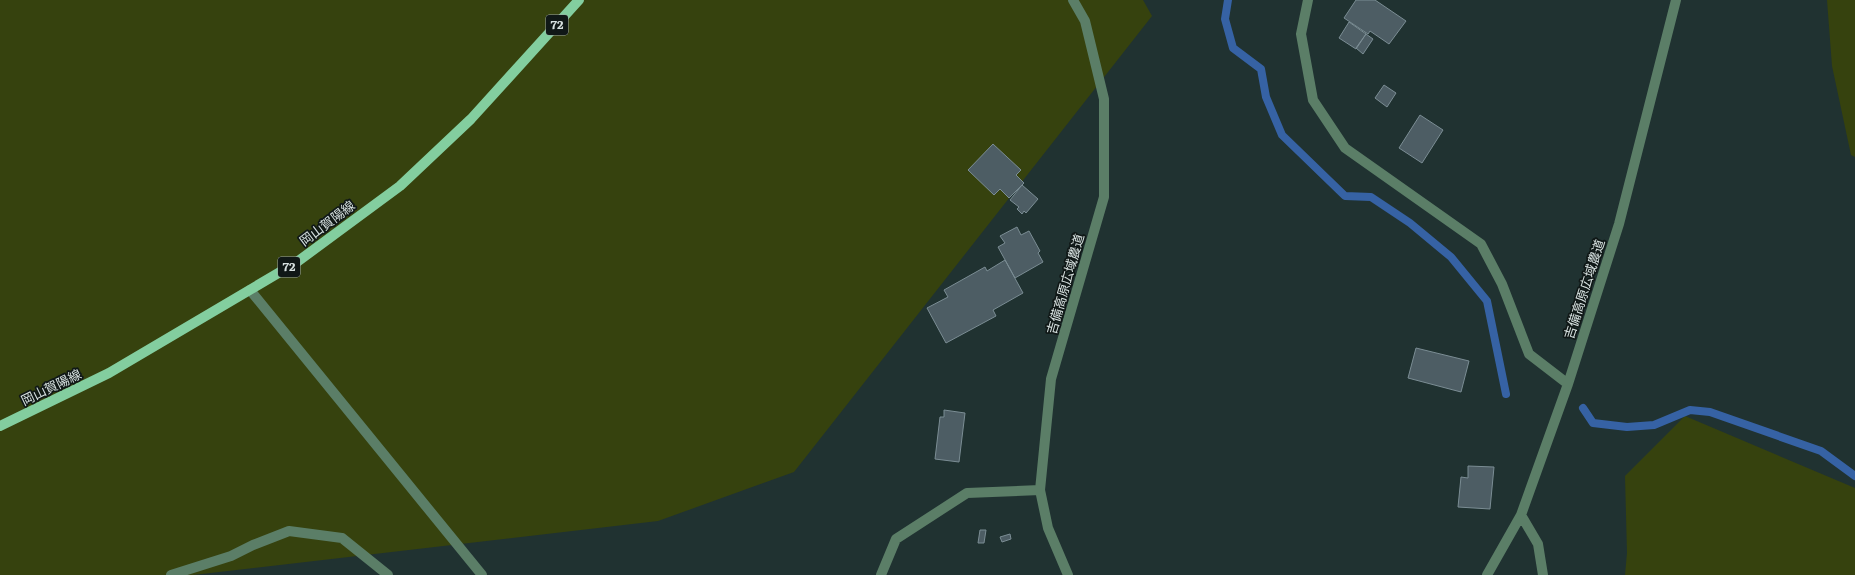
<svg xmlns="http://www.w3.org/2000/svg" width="1855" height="575" font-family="Literata,'Noto Sans JP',serif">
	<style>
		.green { fill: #36420e }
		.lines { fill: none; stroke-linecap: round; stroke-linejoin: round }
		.stream { stroke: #3662a4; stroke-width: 8 }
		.building { fill: #4d5d64; stroke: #7b8d94 }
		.minor { stroke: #5b7e67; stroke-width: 10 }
		.major { stroke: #83ce9f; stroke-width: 10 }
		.labels { text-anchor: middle; stroke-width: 3.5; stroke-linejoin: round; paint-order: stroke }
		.shield { fill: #101817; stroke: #9ca5a4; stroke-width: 1 }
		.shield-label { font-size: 12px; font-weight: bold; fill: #d8e2e1 }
		.street-label { font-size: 13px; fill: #d8e2e1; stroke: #101817 }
	</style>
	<rect width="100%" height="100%" fill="#203231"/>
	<path class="green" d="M0,0H1143L1152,16L794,472L658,521L193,575H0Z
		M1827,0H1855V157L1851,155L1832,66Z
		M1685,416L1855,488V575H1625L1627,553L1625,476Z"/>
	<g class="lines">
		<path class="stream" d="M1228,0L1225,19L1233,48L1261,69L1266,97L1282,135L1345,196L1371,197L1410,223L1451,257L1487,301L1506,394
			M1583,408L1593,423L1627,427L1654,425L1690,410L1710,412L1821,451L1855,476"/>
	</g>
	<path class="building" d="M1356,0H1375L1406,21L1389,44L1370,31L1368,34L1344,18Z
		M1349,22L1366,34L1356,49L1339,38Z
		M1366,34L1373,39L1363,54L1356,48Z
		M1384,85L1396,93L1387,107L1375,98Z
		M1420,115L1443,130L1422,163L1399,148Z
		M993,144L1021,170L1016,175L1024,183L1009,198L1000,189L994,195L968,170Z
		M1022,185L1038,199L1026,213L1024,211L1022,214L1017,209L1019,207L1010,200Z
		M1017,227L1021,235L1029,231L1040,251L1038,253L1043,262L1015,278L998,247L1005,243L1000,236Z
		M1005,260L1023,293L993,310L996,316L946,343L927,308L948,297L944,290L985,267L987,271Z
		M1416,348L1469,361L1461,392L1408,378Z
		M944,410L965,413L959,462L935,459L940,417H944Z
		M1468,466L1494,467L1490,509L1458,507L1461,477L1468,478Z
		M980,530H986L984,543H978Z
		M1010,534L1011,539L1002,542L1000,537Z"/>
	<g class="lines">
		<path class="minor" d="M1308,0L1301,34L1313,100L1345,148L1481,244L1502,284L1529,354L1568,384
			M250,290L482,575
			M1521,515L1538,544L1543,575
			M171,575L231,556L253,545L289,531L342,538L388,575
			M881,575L896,539L967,493L1040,490
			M1068,575L1048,528L1040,490L1051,379L1104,197V99L1085,21L1073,0
			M1487,575L1521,515L1568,384L1619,224L1676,0"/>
		<path class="major" d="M0,426L109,373L297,262L400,186L471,119L579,0"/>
	</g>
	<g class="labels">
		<g class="shield">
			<rect x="546" y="15" width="22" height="20" rx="3"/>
			<rect x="278" y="257" width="22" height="20" rx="3"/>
		</g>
		<g class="shield-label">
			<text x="557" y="29">72</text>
			<text x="289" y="271">72</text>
		</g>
		<g class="street-label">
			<text transform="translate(327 223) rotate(-37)" y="5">岡山賀陽線</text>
			<text transform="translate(1065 284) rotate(-74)" y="5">吉備高原広域農道</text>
			<text transform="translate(1584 289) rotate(-72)" y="5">吉備高原広域農道</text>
			<text transform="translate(51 387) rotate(-26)" y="5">岡山賀陽線</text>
		</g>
	</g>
</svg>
